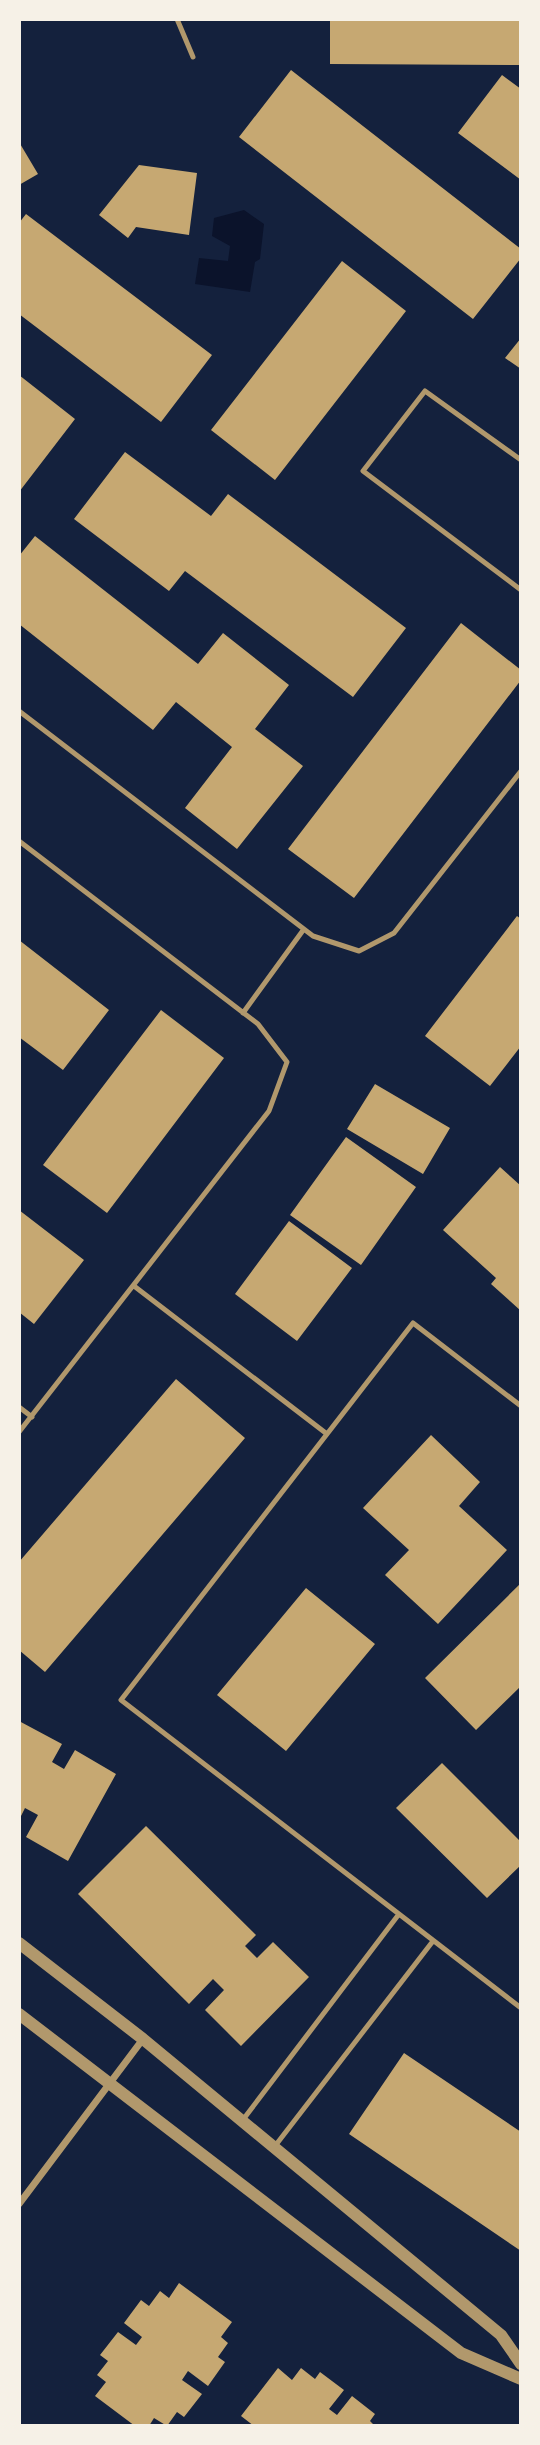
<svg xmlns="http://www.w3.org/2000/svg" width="540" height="2445" font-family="Quicksand,sans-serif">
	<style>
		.water { fill: #0b132b }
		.building { fill: #c6a872 }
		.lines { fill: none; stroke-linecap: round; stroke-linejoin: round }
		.service { stroke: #b1986c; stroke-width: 5 }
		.minor { stroke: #b1986c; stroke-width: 7 }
		.tertiary { stroke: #b1986c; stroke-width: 12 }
	</style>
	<rect width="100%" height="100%" fill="#14213d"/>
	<path class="water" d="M244,210L264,224L260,259L255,262L250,292L195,284L199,258L228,261L230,246L212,236L214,218Z"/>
	<path class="building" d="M330,19H521V65L330,64Z
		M291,70L521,249V258L473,319L239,137Z
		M502,75L521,89V180L458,133Z
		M19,142L38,174L19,185Z
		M139,165L197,173L189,235L136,227L128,238L99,215Z
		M26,214L212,355L161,422L19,314V223Z
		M342,261L406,311L275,480L211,430Z
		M521,338V369L505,358Z
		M19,375L75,419L19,492Z
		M125,452L211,516L228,494L406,628L353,697L185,571L169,591L74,519Z
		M35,536L198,664L223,633L289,685L255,729L303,766L237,849L185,808L232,747L176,702L153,730L19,624V556Z
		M461,623L521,670V680L354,898L288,849Z
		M517,916L521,919V1046L490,1086L425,1036Z
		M19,940L109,1010L63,1070L19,1037Z
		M161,1010L224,1058L107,1213L43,1165Z
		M375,1084L450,1128L423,1174L347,1129Z
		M346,1137L416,1187L361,1265L290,1215Z
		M500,1167L521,1186V1311L491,1284L496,1278L443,1230Z
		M19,1210L84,1260L34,1324L19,1312Z
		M289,1221L352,1268L297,1341L235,1294Z
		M176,1379L245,1438L45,1672L19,1650V1562Z
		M431,1435L480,1482L459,1506L507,1550L438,1624L385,1575L409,1550L363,1508Z
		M521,1583V1686L476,1730L425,1678Z
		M306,1588L375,1644L286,1751L217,1695Z
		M19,1721L62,1744L52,1762L64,1769L75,1750L116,1774L68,1861L26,1837L38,1815L25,1808L19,1820Z
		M442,1763L521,1842V1865L487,1898L396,1808Z
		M146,1826L256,1935L245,1946L257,1958L273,1942L309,1977L241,2046L205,2010L224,1990L213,1979L189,2004L78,1894Z
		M404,2053L521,2132V2251L349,2134Z
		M179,2283L232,2322L221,2337L228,2343L218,2357L225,2362L208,2386L188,2371L182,2380L202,2394L184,2417L177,2412L167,2426L154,2418L149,2426H135L95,2396L106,2382L97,2375L108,2361L100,2355L118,2332L136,2345L142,2337L124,2323L141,2300L149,2306L160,2291L169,2298Z
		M278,2368L292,2380L301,2368L315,2379L320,2372L344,2390L329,2409L337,2415L352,2396L375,2414L370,2421L375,2426H254L241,2416Z"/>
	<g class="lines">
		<path class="service" d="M177,19L193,57
			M521,460L425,391L363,471L521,590
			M19,711L313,936L359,951L394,933L521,771
			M19,841L258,1024L287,1062L269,1111L19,1432
			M243,1013L304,929
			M134,1286L327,1434
			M521,1406L413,1323L121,1700L521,2008
			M19,1407L32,1417
			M242,2121L399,1914
			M275,2146L433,1941"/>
		<path class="minor" d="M19,2204L143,2039"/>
		<path class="tertiary" d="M19,1943L143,2039L501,2335L521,2364
			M19,2014L461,2353L521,2379"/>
	</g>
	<rect width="540" height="2445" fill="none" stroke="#f6f1e7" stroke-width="42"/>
</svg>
